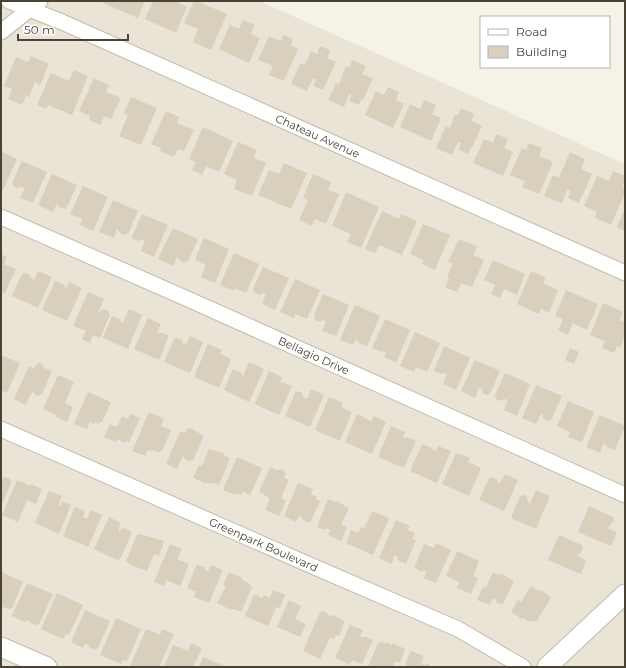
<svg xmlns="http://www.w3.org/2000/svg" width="626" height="668" font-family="Montserrat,sans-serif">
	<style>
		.residential { fill: #eae4d6 }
		.building { fill: #d8cfbc }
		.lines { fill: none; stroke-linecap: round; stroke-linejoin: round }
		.minor-casing { stroke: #c2bbaa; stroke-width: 17 }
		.tertiary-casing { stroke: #c2bbaa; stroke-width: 21 }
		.minor { stroke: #fff; stroke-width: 15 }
		.tertiary { stroke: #fff; stroke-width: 19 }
		.labels { text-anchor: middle; stroke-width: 3; stroke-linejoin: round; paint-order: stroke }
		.street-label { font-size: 11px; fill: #494336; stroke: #fff }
	</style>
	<rect width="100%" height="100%" fill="#f5f2e8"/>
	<path class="residential" d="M1,1H259L625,164V667H1Z"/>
	<path class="building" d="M104,1H145L138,18L103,3Z
		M153,1H177V2L187,7L176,33L145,19Z
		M194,1H196L227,14L211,50L193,42L198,29L184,23Z
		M243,20L255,25L251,34L260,38L249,63L219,49L230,25L239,29Z
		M283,35L293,39L291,45L298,49L284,81L269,75L273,66L258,60L269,36L281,41Z
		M320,46L330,50L327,58L336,62L323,90L313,86L316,80L313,78L307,91L291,84L300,63L305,65L311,51L317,54Z
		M31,56L49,64L40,85L35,82L29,97L26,95L22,105L8,99L12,89L4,86L16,57L28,62Z
		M352,60L366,66L362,74L373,78L363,100H361L359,105L349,101L351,95L349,94L344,107L328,100L336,83L339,84L346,66L349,68Z
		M74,70L88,76L72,115L48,105L46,109L37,105L51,73L69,81Z
		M94,78L109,85L106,92L121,98L111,119L104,116L101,125L89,120L90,116L79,111Z
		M388,87L399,92L396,100L404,104L393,128L365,115L376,91L384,95Z
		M131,97L157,108L141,145L119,136L128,115L124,113Z
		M424,100L436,105L432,114L441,118L431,141L400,127L410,104L420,109Z
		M461,108L474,114L471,121L482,126L472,148L471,147L468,154L458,149L461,143L458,142L452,155L436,148L446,126L450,128L455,114L458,115Z
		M166,111L179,117L177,123L194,130L184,151L178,149L174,157L160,151L161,148L151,144Z
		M203,127L233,141L219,172L206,166L202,175L192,170L196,162L189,159Z
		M496,134L508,139L504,148L513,152L503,176L473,163L484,139L493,143Z
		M238,142L257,150L254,158L266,163L252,196L234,189L237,180L224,174Z
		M529,143L542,148L539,156L553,162L539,194L522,187L525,181L510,175L522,148L526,150Z
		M1,151L17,159L3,190L1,189Z
		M570,152L585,159L581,169L592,174L579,203L568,198L571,191L567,190L562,203L544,196L553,175L559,178Z
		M22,161L47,172L33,203L20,198L25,188L21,187L17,188L13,186L12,183Z
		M284,163L307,173L291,209L258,195L269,170L279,174Z
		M613,171L625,176V179L622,187L625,188V193L611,225L595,218L597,212L584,206L597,176L609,181Z
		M52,174L77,185L67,207L64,209L59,207L57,203L53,212L38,205Z
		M313,174L331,182L328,190L339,194L326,224L315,219L312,226L299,220L308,200L303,198Z
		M83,186L108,197L93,231L80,225L82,219L70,214Z
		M346,192L379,207L361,248L347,242L351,234L332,226Z
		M113,200L138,211L128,234L124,235L120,233L117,229L114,238L99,232Z
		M625,209V231L617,227Z
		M382,211L399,219L401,214L417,221L402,255L379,245L375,253L365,249Z
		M142,214L168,225L154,257L141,251L145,241L141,239L138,241L133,239L132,237Z
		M423,224L450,235L435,270L422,264L423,260L410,254Z
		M173,228L198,239L188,261L184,263L180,261L177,257L173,266L158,259Z
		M204,238L229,249L215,283L201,277L206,265L195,260Z
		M459,239L477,246L473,255L484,260L472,287L461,283L457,292L445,287L449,278L447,277L453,263L448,262Z
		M234,253L259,264L246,293L235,288L234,291L220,285Z
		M1,254L7,257L4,264L16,269L5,293L1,292Z
		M493,260L525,274L517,295L504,289L500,298L491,294L495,285L484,280Z
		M263,267L289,278L275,310L262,304L266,294L263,293L259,295L254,292L253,289Z
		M38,271L52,277L38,308L12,296L22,274L25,273L30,275L31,278L34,280Z
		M531,271L546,278L543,283L558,290L549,313L541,309L539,314L517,304Z
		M295,279L320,290L307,319L295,314L294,318L280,312Z
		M55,281L65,285L64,287L67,288L69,282L82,288L67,321L42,310Z
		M566,290L598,304L587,330L573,323L568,335L558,330L563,319L555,316Z
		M88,292L104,299L98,313L103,309L108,311L110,315L100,338L93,335L90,343L82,339L86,331L73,326Z
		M323,294L349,305L336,336L322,331L326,322L323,320L320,322L315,320L314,316Z
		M603,303L623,312L620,320L625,322V336L620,348L617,346L614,353L602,348L605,341L590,335Z
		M355,305L380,316L367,346L357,342L358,340L356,339L353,345L340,340Z
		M129,309L142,315L128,349L103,338L112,316L121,320L120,321L123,323Z
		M148,318L161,324L157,333H163L168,335V338L159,360L134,349Z
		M385,319L410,330L396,363L384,357L386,352L383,351L382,352L372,348Z
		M415,332L440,343L427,372L416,367L414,372L400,366Z
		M190,336L203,342L190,373L164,362L174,339L177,338L182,340L183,344L186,345Z
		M208,344L222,350L220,354L231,359L219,388L194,377Z
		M444,346L470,358L456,390L443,384L447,374L444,373L441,374L436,372L434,370Z
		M570,348L579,352L574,364L565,360Z
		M1,355L20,363L7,393L1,390Z
		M475,360L500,371L490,394L487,395L482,393V389L479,388L475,398L461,391Z
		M249,362L264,369L249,402L224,390L233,369L242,373L241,375L243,376Z
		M39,363L43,365L44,368L52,371L42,394L38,396L32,392L26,405L14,399L29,366L34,369L36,365Z
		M269,371L282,377L280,383H282V382L292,386L279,415L255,404Z
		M505,373L530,384L517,416L504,410L508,400L504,399L501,401L496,399L495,395Z
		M58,375L74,382L65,403L73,407L67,422L56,417L57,415L43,409Z
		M536,385L562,396L551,420L547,421L543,419V415L541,414L536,424L522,418Z
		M311,389L324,395L310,427L285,416L295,393L297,391L302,393L303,397L307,399Z
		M88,392L111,402L102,422L98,424L95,422L94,424L90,422L87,429L74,424Z
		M329,397L343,403L341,407L352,412L340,441L315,430Z
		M568,401L594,412L582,442L568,437L570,432L557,426Z
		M149,412L164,419L161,426L171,430L162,451L158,452L153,450L152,452L148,450L145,456L132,451Z
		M130,414L140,418L129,442L126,441L125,443L117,439L116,442L104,437L110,424L117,427L122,416L128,419Z
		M357,414L371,421L374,416L386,422L372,454L345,442Z
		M600,415L625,426L615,450L605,446L606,444L604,443L600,453L586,447Z
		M391,426L405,432L403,437L406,439V437L416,441L404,468L378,457Z
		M190,428L204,436L193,460L189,461L185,459L183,456L177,469L166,464L180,431L186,433L187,429Z
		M422,444L432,448L431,449L436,451L438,446L451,451L437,483L410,471Z
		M209,449L223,453L224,455L230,458L219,485L213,483L212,484L207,482V484L193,478L199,465L202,466Z
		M456,453L470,458L468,462L481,468L469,496L442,484Z
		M237,457L262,468L250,495L243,491L241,495L237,493L236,495L223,490Z
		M270,467L277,470L280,469L284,471L286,474L284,478L289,480L281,498L286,501L279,516L265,510L270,498L259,492Z
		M505,474L518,480L504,511L479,500L489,478L492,477L496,479L498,482L500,483Z
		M6,477L10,479L11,483L1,507V479Z
		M17,480L30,486L31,484L42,489L36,504L27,500L18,522L2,515Z
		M298,483L313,489L311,494L317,497L316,499L320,501L310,523L301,519L302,517L299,516L296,522L284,516Z
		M536,490L550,496L536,529L511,518L520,496L524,495L527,496L528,502L530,503Z
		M49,491L62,496L58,506L60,507L62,501L71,505L59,534L35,523Z
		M328,499L335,502L337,501L349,508L341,525L347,527L341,541L328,535L330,530L326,528L325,530L317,527Z
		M589,506L613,517L614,520L608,528L617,532L611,546L578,532Z
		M75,507L85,511L83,517L87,519L91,510L102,515L88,547L63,536Z
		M372,511L389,518L373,555L346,543L351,530L358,533L361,527L364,529Z
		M109,517L121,523L118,531L120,532L121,528L124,529V528L131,531L130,532L132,533L119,561L94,549Z
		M396,520L410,526L408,530L415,533L412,539L416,540L406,564L397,560L398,557L395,555L391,564L379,558Z
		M140,534L164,541L159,556L154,554L147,571L131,565L126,561L137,535Z
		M559,535L582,545L583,548L581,553L578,554L577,556L586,560L581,574L548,560Z
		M436,543L451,550L436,583L424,578L426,572L423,570L422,572L414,568L424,544L434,548Z
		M170,544L182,549L177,559L189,564L180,586L166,580L164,586L154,582Z
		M457,551L479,561L473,576L478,578L471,594L457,588L459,582L446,576Z
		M197,564L205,568L204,569L208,571L211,565L223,570L209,603L194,597L196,592L187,588Z
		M1,572L23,582L12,608L9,609L3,607L1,608Z
		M229,572L242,578L241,579L250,584L252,587L241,612L234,609L231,610L217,603L226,586L223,585Z
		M493,572L499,575L502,574L514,581L503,604L497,603L496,600L493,598L490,605L477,600L483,587L486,588Z
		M27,583L53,594L39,624L35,625L27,620L25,622L12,616Z
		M531,586L538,591L541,590L551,598L536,622L528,621L523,618L522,619L511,612L518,600L521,602Z
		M273,590L285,595L280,608L276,607L268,626L245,616L254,595H257L262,599L264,595L270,598Z
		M57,593L83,605L69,635L66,634L63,639L41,629Z
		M289,600L301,606L295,619L306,624L300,637L277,627Z
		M85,610L110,621L98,648L95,650L89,647L88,645L85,643L83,648L71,642Z
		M323,611L332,617L333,615L345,621L339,636L336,635L334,639L330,638L320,659L303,651L320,612Z
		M116,618L141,629L127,661L123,660L121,664L100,655Z
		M350,625L363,630L360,636L364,638V636L373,640L362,664L352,660L350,665L335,658Z
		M146,629L160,635L162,629L174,634L159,667H130Z
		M382,642L386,644V642L392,645V643L405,649L400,663L395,661L392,667H368L378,643Z
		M191,643L202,648L193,667H164L173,645L188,651Z
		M411,651L424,656L421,663L424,665L428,664L432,667H408V666L405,665Z
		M203,657L227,667H199Z"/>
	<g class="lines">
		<defs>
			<g id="minor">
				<path id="s1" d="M9,1L62,22L625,273"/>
				<path d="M1,32L40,1"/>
				<path id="s2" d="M1,217L190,300L625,495"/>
				<path id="s3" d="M1,429L303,562L458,629L523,667"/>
			</g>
			<path id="tertiary" d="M1,647L47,667
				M547,667L625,594"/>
		</defs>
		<use href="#minor" class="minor-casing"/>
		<use href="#tertiary" class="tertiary-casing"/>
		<use href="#minor" class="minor"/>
		<use href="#tertiary" class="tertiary"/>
	</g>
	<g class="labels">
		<g class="street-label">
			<text dy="4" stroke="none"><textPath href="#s1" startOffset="337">Chateau Avenue</textPath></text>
			<text dy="4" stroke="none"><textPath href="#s2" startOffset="342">Bellagio Drive</textPath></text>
			<text dy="4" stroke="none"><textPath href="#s3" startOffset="287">Greenpark Boulevard</textPath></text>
		</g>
	</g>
	<rect width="626" height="668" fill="none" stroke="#494336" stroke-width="4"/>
	<rect x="480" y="16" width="130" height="52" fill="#ffffff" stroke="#b6b4af"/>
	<rect x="488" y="29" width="20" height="6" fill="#ffffff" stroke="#b6b4af"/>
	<text x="516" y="36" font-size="12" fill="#494336">Road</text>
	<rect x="488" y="46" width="20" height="12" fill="#d8cfbc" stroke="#b6b4af"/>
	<text x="516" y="56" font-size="12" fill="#494336">Building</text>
	<path d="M18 34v6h110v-6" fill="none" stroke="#494336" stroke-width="2"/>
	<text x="24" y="34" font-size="12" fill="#494336" stroke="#ffffff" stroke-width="3" paint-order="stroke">50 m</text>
</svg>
